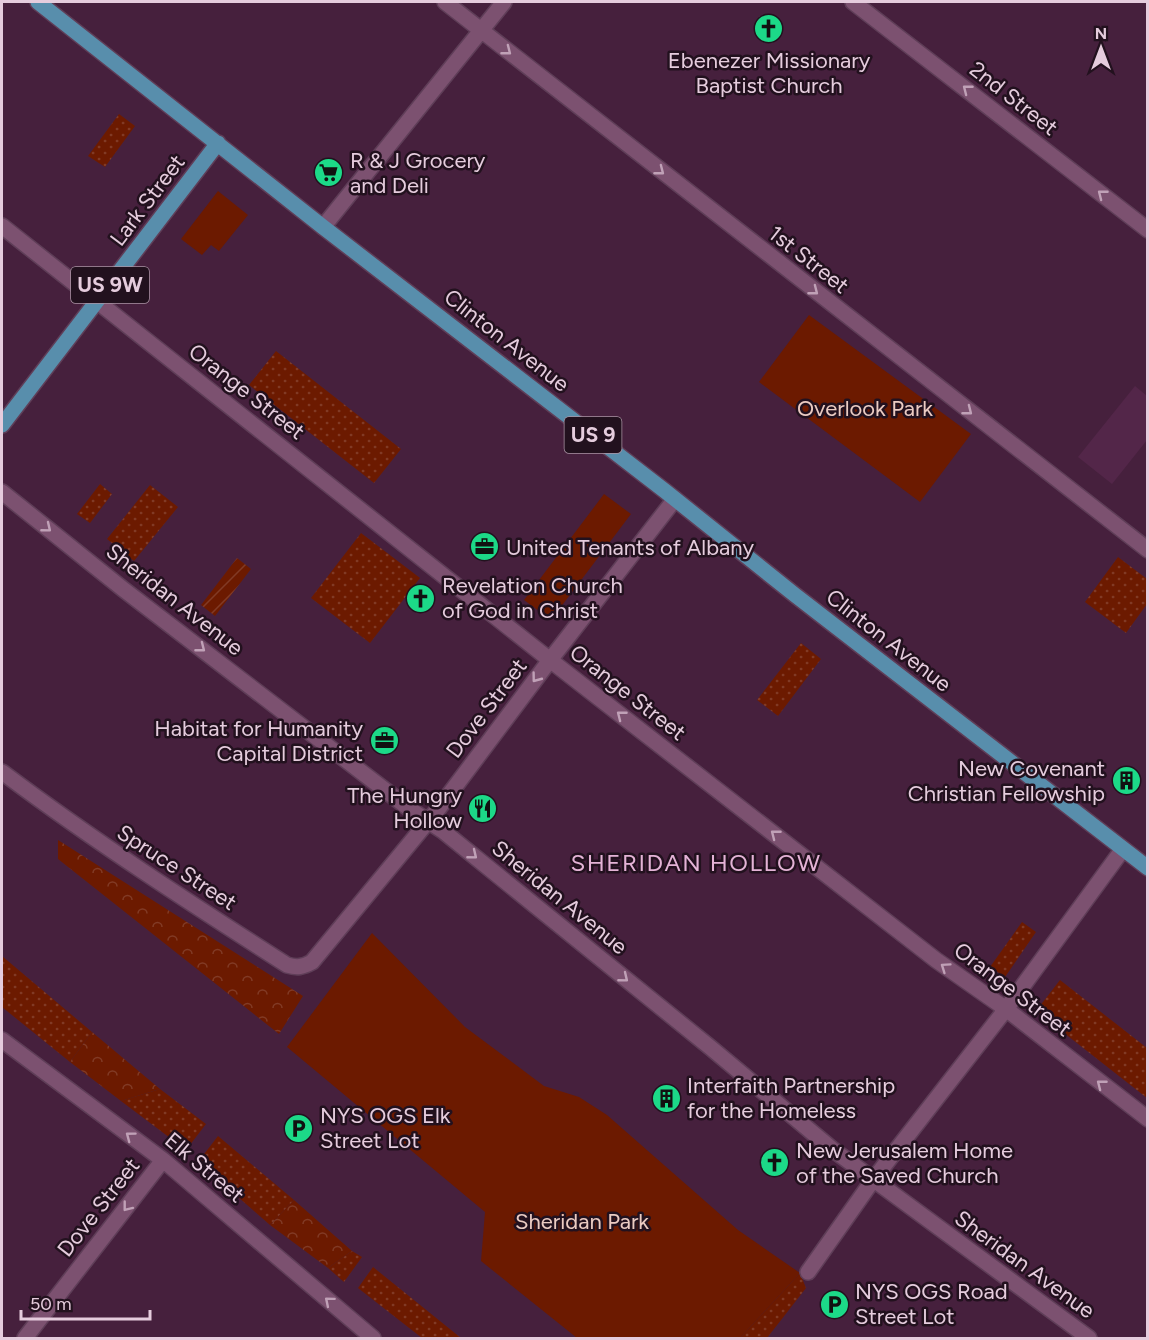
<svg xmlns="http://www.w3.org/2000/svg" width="1149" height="1340" font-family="Figtree,sans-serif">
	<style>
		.built { fill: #532649 }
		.grass { fill: url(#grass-dots) }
		.forest { fill: url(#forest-crowns) }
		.park { fill: #6c1a00 }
		.garden { fill: url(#garden-furrows) }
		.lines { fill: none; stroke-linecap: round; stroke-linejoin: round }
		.street-casing { stroke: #5f3e58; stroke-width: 18 }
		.primary-casing { stroke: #5f3e58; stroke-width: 18 }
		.street { stroke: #7c5170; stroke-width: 15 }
		.primary { stroke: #588eac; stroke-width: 15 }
		.oneway { stroke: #c0a1b7 }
		.labels { text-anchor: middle; stroke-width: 5; stroke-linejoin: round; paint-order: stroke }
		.shield { fill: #22111e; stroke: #aa94a4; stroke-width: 1.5 }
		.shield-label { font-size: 21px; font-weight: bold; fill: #e5ccdd }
		.poi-label { font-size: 22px; fill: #e5ccdd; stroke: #22111e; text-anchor: start }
		.street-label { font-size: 22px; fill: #e5ccdd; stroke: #22111e }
		.park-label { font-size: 22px; fill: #ebcbc2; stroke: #22111e }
		.neighbourhood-label { font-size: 24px; letter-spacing: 1.5px; fill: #e4b3d6; stroke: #22111e }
	</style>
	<defs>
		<pattern id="grass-dots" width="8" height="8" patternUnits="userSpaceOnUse" patternTransform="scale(1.5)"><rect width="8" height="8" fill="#6c1a00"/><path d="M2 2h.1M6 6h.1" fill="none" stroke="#813a25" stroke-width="1.8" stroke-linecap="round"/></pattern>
		<pattern id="forest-crowns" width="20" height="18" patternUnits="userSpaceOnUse" patternTransform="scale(1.5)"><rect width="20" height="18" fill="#6c1a00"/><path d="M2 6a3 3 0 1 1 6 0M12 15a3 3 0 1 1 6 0" fill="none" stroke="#813a25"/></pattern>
		<pattern id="garden-furrows" width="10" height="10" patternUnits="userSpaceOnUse" patternTransform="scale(1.5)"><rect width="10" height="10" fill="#6c1a00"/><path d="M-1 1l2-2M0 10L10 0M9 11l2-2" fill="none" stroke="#813a25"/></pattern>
	</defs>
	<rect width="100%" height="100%" fill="#46203d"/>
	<path class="built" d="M1135,386L1147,396V440L1112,484L1078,457Z"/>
	<path class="grass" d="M119,114L135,126L105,167L88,156Z
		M276,351L401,449L374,483L249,385Z
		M100,484L112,494L90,523L77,514Z
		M150,485L178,507L134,561L107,539Z
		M361,533L420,578L370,643L311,598Z
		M1118,557L1147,579V604L1126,633L1085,602Z
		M801,643L821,659L778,716L757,700Z
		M1022,922L1036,932L1005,977L990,967Z
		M2,956L92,1032L70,1062L2,1007Z
		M1060,980L1147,1048V1098L1036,1011Z
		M160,1089L206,1124L186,1150L121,1101Z
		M218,1136L294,1200L270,1225L198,1162Z
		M352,1251L362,1257L344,1282L328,1268Z
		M373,1267L461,1338H422L358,1288Z
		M800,1273L806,1288L767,1338H740Z"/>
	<path class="forest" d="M58,840L303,996L279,1034L58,859Z
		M92,1032L160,1089L121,1101L70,1062Z
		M294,1200L352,1251L328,1268L270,1225Z"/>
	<path class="park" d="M218,191L248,215L219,251L211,245L202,255L181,239Z
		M809,315L971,434L920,502L759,382Z
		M604,494L631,514L551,620L524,600Z
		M372,933L465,1027L544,1086L579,1097L607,1115L738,1230L800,1273L740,1338H577L481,1261L485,1212L287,1047Z"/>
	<path class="garden" d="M237,558L251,569L215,616L201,605Z"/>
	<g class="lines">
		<defs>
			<path id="street" d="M445,2L1148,550
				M853,2L1148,230
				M2,226L550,660L936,960L1006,1009L1148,1119
				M323,227L504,2
				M2,492L123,589L411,810L443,831L711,1048L832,1149L1089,1338
				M2,772C94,841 190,903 287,965C297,968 303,967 312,962L439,808L550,660L675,499
				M2,1040L163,1160L373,1338
				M808,1272L873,1180L1006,1009L1123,849
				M25,1338L163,1160"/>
			<path id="primary" d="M38,2L323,227L665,491L795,595L1148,868
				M2,425L218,143"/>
		</defs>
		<use href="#street" class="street-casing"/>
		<use href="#primary" class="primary-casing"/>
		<use href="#street" class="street"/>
		<use href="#primary" class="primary"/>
	</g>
	<defs><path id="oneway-chevron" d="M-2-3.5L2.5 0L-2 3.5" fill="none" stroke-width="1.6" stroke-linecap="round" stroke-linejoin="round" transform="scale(1.5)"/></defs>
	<g class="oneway">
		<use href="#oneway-chevron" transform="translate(507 51) rotate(38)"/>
		<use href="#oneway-chevron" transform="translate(967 89) rotate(-142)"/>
		<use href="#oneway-chevron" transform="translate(660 171) rotate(38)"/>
		<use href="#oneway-chevron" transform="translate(1102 194) rotate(-142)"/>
		<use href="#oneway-chevron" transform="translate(814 291) rotate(38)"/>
		<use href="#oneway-chevron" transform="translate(968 411) rotate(38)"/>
		<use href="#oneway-chevron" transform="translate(47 528) rotate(39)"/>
		<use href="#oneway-chevron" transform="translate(201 648) rotate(38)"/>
		<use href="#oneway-chevron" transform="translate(536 678) rotate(127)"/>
		<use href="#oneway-chevron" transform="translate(621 715) rotate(-142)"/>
		<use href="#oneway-chevron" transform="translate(775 834) rotate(-142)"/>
		<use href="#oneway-chevron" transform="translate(473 855) rotate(39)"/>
		<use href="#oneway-chevron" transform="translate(945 967) rotate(-145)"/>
		<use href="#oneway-chevron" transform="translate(624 978) rotate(39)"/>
		<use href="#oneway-chevron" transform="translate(1101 1084) rotate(-142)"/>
		<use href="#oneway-chevron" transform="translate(130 1136) rotate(-143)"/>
		<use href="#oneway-chevron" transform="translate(127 1207) rotate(128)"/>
		<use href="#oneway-chevron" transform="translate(329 1301) rotate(-140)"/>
	</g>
	<defs>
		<symbol id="church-disc" viewBox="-11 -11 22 22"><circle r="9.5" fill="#1cd988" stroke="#22111e"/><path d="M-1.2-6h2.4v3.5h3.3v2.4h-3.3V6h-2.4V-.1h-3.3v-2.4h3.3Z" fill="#111"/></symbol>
		<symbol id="supermarket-disc" viewBox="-11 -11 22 22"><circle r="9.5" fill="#1cd988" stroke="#22111e"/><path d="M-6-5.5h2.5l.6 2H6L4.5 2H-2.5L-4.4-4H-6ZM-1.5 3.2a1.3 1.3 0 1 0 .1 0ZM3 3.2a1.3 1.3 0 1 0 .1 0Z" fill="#111"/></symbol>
		<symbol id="office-disc" viewBox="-11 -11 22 22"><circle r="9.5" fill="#1cd988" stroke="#22111e"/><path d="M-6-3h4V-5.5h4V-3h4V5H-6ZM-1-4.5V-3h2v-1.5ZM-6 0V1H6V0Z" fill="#111"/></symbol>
		<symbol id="building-disc" viewBox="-11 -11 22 22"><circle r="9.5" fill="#1cd988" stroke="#22111e"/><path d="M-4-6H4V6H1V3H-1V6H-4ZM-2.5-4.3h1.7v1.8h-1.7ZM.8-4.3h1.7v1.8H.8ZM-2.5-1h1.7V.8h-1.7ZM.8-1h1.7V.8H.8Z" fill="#111"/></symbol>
		<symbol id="restaurant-disc" viewBox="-11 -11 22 22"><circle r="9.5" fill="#1cd988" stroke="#22111e"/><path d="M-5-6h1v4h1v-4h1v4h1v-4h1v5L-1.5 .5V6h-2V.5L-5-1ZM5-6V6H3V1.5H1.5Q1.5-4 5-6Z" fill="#111"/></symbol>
		<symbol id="parking-disc" viewBox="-11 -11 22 22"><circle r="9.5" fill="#1cd988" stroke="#22111e"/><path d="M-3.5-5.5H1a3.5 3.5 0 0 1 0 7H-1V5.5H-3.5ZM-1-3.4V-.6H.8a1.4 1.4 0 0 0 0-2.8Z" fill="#111"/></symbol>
	</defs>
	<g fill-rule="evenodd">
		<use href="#church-disc" x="752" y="12" width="33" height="33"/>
		<use href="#supermarket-disc" x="312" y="156" width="33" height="33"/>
		<use href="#office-disc" x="468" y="530" width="33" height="33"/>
		<use href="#church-disc" x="404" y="582" width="33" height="33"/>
		<use href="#office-disc" x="368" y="724" width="33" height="33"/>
		<use href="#building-disc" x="1110" y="764" width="33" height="33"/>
		<use href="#restaurant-disc" x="466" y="792" width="33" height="33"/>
		<use href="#building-disc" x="650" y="1082" width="33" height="33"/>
		<use href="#parking-disc" x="282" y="1112" width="33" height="33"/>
		<use href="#church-disc" x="758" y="1146" width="33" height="33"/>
		<use href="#parking-disc" x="818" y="1288" width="33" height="33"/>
	</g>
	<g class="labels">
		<g class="shield">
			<rect x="71" y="267" width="78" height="36" rx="4.5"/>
			<rect x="564.5" y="417" width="57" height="36" rx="4.5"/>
		</g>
		<g class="shield-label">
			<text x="110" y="292">US 9W</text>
			<text x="593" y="442">US 9</text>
		</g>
		<g class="poi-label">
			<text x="769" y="68" text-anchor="middle">Ebenezer Missionary<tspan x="769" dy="25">Baptist Church</tspan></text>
			<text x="350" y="168">R &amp; J Grocery<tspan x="350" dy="25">and Deli</tspan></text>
			<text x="506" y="555">United Tenants of Albany</text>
			<text x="442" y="593">Revelation Church<tspan x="442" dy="25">of God in Christ</tspan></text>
			<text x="363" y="736" text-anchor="end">Habitat for Humanity<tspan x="363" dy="25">Capital District</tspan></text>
			<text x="1105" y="776" text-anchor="end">New Covenant<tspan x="1105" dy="25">Christian Fellowship</tspan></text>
			<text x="462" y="803" text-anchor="end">The Hungry<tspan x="462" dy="25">Hollow</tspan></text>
			<text x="687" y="1093">Interfaith Partnership<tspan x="687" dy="25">for the Homeless</tspan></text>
			<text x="320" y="1123">NYS OGS Elk<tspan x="320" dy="25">Street Lot</tspan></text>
			<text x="796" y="1158">New Jerusalem Home<tspan x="796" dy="25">of the Saved Church</tspan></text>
			<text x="855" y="1299">NYS OGS Road<tspan x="855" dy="25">Street Lot</tspan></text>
		</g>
		<g class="street-label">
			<text transform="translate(1014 98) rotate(38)" y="8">2nd Street</text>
			<text transform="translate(147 200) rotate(-53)" y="8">Lark Street</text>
			<text transform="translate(809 259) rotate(38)" y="8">1st Street</text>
			<text transform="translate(507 340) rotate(38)" y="8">Clinton Avenue</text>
			<text transform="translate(247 391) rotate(38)" y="8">Orange Street</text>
			<text transform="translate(175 599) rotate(38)" y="8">Sheridan Avenue</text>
			<text transform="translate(889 640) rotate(38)" y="8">Clinton Avenue</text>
			<text transform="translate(628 692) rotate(38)" y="8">Orange Street</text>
			<text transform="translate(486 708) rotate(-53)" y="8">Dove Street</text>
			<text transform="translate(177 867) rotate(33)" y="8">Spruce Street</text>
			<text transform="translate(560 897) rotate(39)" y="8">Sheridan Avenue</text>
			<text transform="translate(1013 989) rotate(37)" y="8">Orange Street</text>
			<text transform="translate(205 1167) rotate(40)" y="8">Elk Street</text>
			<text transform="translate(98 1207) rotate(-52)" y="8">Dove Street</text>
			<text transform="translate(1025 1264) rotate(36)" y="8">Sheridan Avenue</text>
		</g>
		<g class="park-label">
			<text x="865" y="416">Overlook Park</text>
			<text x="582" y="1229">Sheridan Park</text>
		</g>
		<g class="neighbourhood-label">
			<text x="696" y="871">SHERIDAN HOLLOW</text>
		</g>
	</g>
	<rect width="1149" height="1340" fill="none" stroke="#e5ccdd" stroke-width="6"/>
	<g transform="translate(1101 48)" stroke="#22111e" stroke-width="4.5" paint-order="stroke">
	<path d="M0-4.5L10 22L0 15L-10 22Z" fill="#e5ccdd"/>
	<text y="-9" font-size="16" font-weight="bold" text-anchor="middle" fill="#e5ccdd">N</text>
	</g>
	<path d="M21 1310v9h129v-9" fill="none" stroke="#e5ccdd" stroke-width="3"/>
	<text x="30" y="1310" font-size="18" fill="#e5ccdd" stroke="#22111e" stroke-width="4.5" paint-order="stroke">50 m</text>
</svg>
